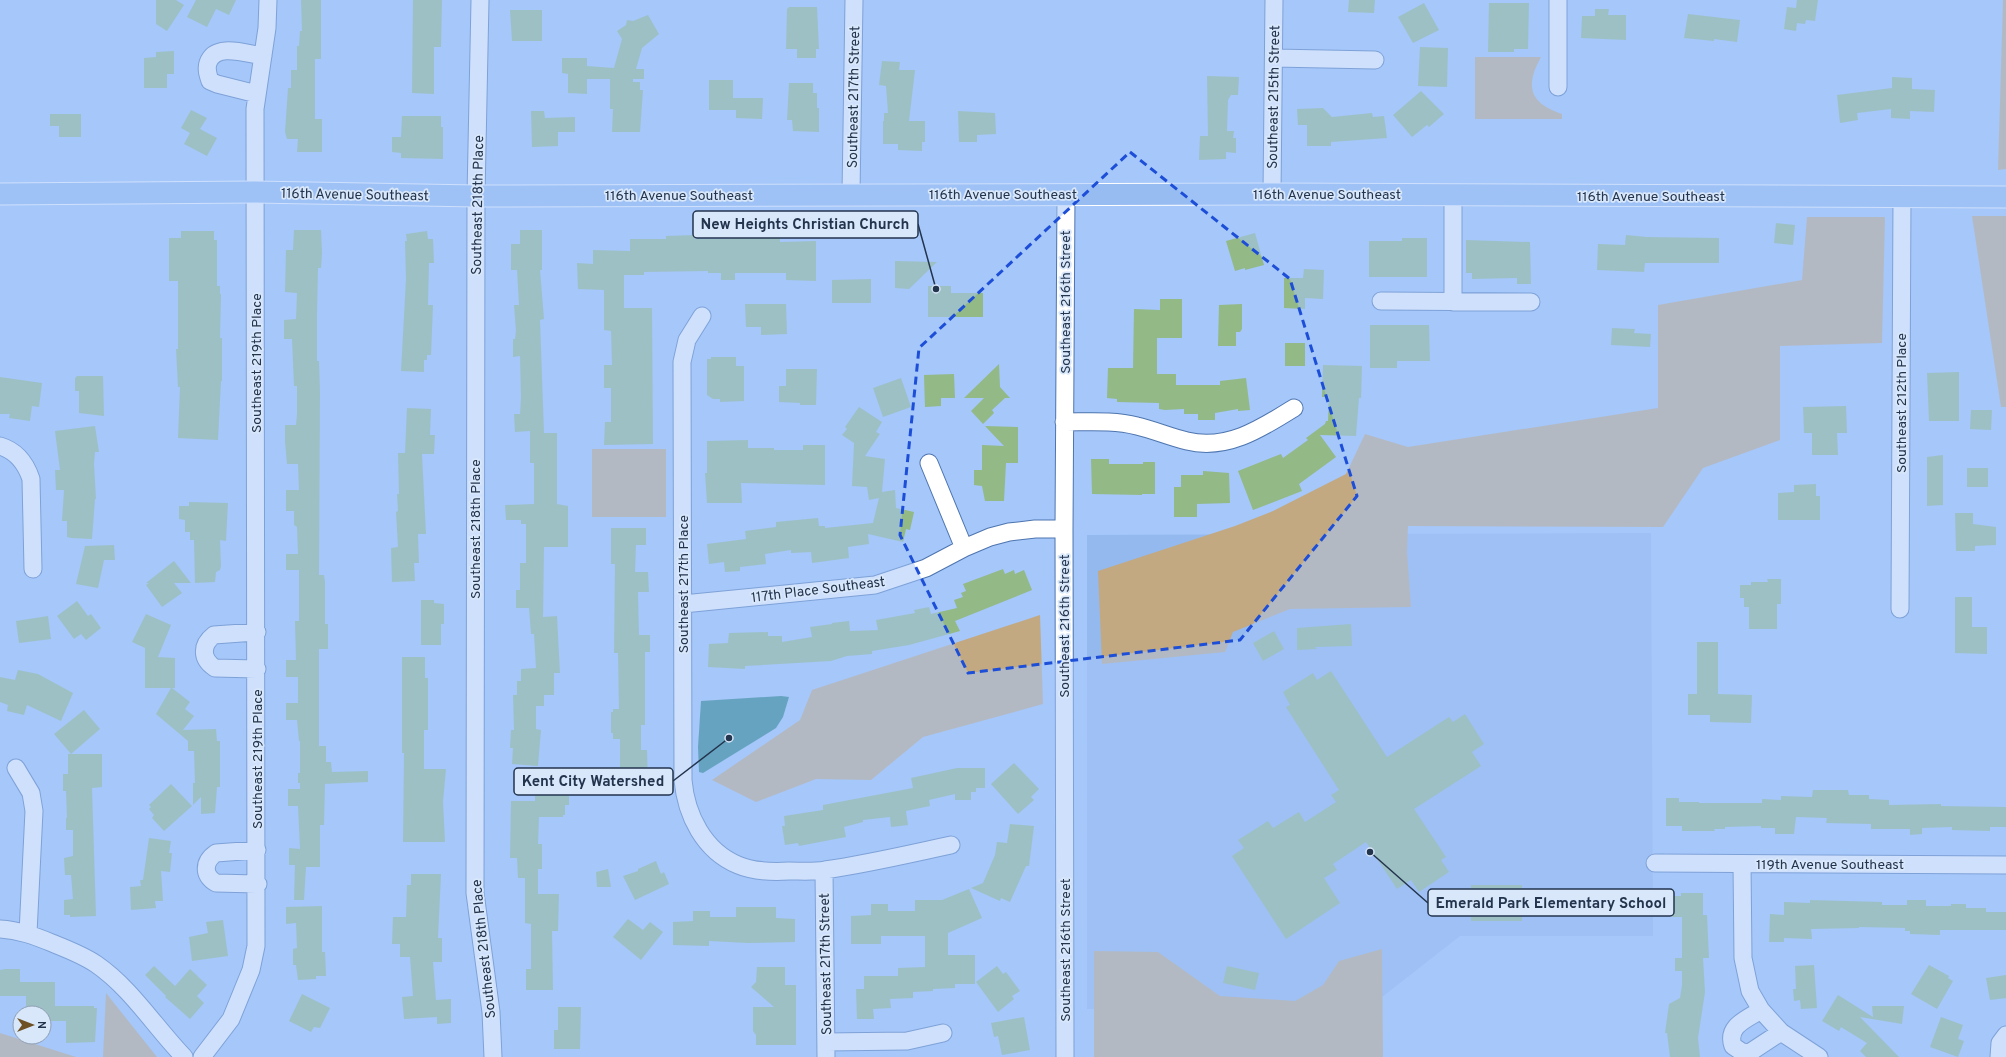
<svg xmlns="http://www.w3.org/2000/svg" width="2006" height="1057" font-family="Overpass,sans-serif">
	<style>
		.built { fill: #94b9ef }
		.green { fill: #c2a982 }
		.water { fill: #1a797b }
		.building { fill: #93b986 }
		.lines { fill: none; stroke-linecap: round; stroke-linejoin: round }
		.minor-casing { stroke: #4e75af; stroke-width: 19 }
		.major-casing { stroke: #fff; stroke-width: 23 }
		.minor { stroke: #fff; stroke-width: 17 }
		.major { stroke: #96bcf2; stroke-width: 21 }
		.marked { fill: none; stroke: #1d4ed8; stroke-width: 3; stroke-dasharray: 8 5; stroke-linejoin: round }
		.labels { text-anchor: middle; stroke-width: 3.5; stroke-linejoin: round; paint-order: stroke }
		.street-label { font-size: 14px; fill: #23344d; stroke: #d9e7fa }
		.leader { fill: none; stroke: #23344d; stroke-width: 1.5 }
		.callout-dot { fill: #23344d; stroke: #d9e7fa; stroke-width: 1.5 }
		.callout { fill: #d9e7fa; stroke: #23344d; stroke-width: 1.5 }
		.callout-label { font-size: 15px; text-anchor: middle; font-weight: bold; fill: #23344d }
	</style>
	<rect width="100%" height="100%" fill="#a5c7fa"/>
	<path class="built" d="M1651,533L1653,936H1460L1368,1008L1087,1009V535Z"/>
	<path class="green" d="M2003,0H2006V169L1998,170Z
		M1475,57H1541C1525,86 1529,103 1562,114V119H1475Z
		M1972,216H2006V407H2001Z
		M1807,217H1885L1882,343L1780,346V440L1703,468L1663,527L1408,526L1407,552L1411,607L1290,609L1233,632L1225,652L1102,664L1098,571L1235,526L1273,511L1346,474L1365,434L1408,447L1658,408V305L1802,280Z
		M592,449H666V517H592Z
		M1040,615L1043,704L923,737L871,780L816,779L756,802L712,780L800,720L812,690Z
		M1382,949L1383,1057H1094V951L1158,952L1220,996L1295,1001L1323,985L1339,961Z
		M106,993L157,1057H103Z
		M0,1033L76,1057H0Z"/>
	<path class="water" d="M781,696L789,697L783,717L776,728L703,773L699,772L698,747L701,701Z"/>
	<path class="building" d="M156,0H176L184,5L167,31L156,24Z
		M196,0H236L229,15L216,9L207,27L187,17Z
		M301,0H321V59H315V119H322V152H297L298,139H287L285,132L288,88H291V70H297V46H299L300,31H302Z
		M413,0H442L441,47H434V94L412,93Z
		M1349,0H1375L1374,13L1348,12Z
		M1797,0H1818L1815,21L1806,20L1805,24L1797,23L1796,31L1784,29L1787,7L1796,8Z
		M1424,3L1439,30L1413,43L1398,17Z
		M1489,3H1529L1528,49H1514V52H1488Z
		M789,7H817L819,49H816V58H797V49H786L787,9Z
		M1595,9H1609L1608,15H1626V40L1581,38L1582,16H1595Z
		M510,10H542V41H512Z
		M1688,14L1740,20L1737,42L1714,39V41L1684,38Z
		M648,15L659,34L642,48L636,69H644V79H633V82H640V90H643L640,132H612L613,109H610V79H587V94L568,93V74L562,73V58H587V66L614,68L622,39L617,31L626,25L627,20L633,21Z
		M1420,47L1448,48L1447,87L1418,86Z
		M174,51V74H167V88H144V58L156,57V52Z
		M882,61L900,62L899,70H915L909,121H925V142H922V151L898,150V144H883V121H884V113H888L886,86L879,85Z
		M1207,76L1239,77L1238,95H1231L1228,100L1227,131H1234L1233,138H1236V153L1226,152V159L1199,160L1200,136H1208Z
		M1892,77L1912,78V89L1935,90L1934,112L1910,111V119L1891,118V109L1857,113L1858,120L1840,123L1837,95L1892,88Z
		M709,80H733V98H763L762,119L736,118V110H709Z
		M789,83H813V93H817V108H819V132L793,131L792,120H787Z
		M1421,91L1444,114L1429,127L1427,125L1412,137L1393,115Z
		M1323,108L1332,117L1372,113L1373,117L1384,116L1387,138L1331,142V146H1307V125H1298L1297,109Z
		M191,110L207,118L200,129L217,138L207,156L184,144L190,133L181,128Z
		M531,111H544L545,118L575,117V132H558V146L532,147Z
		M958,111L995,113L996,134L977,135V142H959Z
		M50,114H81V137H59V126H50Z
		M402,116H441V127H443V159L401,158V153L392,152V137H401Z
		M1776,223L1795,225L1793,245L1774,243Z
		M294,230H321L322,253L321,268H318L317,314V361H319L320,392L319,575H324L325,582V624H328V649H319V746H326V762H331L332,772L368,771V782L325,784L324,825H320V867H306L304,900H294L295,865H289V848L300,849L298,806H288V789H300V783H298V773H300V741H299L297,720H286V703H298V677H286V660H296L295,621H299V570H286V554H298L297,527L294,525V511H286V490H299L298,464H287L285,442V425H296L297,414V386H294L292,339H284V320L296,319L297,293L285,292L286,250H293Z
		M520,230H542V270H540L544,319L540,320L544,433H557V504L568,506V547H544L543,617L557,616L560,673H554V695H544V706H536V729L541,730L538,766L512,764L513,748H510L511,730H514L513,695H517V681H521V669L536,668L534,634H531L529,608H516V590H520V563H526V524H521V520H506L505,505L534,504V463H530V431L515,432L514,414H520L521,398L520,356L513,357V339H515L516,331L514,305H519L517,270H511V244H520Z
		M181,231H214V240H217V286H220V294H221L220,338H222V381H221L218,440L178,438L180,387H178L176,349H178V281H169V238H181Z
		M427,231L428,239H433L434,263H429L428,305H433L431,355H427V360H424V372L401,371L406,279L405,241H407L406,234Z
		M1255,233L1264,265L1245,270V268L1235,271L1226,241Z
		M731,234H780V242L816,241V281L786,280V273H735V280H721V273H708V271L644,272V275H624V308H652L653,444L604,445L605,422H611V388H604V365H612L611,331L604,330V290L578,289L577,263L593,264V250L630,251V239H666V236L695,235V239H731Z
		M1626,235L1647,237L1719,238V263H1645L1644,272L1597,270L1598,244L1625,245Z
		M1402,238H1427V277H1369V241H1402Z
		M1466,240L1530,242L1531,284H1517V278L1472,279V273H1466Z
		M895,261L937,262L909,289L895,288Z
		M1304,269L1324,270L1323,299L1305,298V309L1284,308V278H1303Z
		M871,279V303H832V280Z
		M928,286H951V293H983V317H928Z
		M1160,299H1182V338H1157V374H1176V385H1220V381L1246,378L1250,410L1238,411V409L1215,413V420H1198V414H1184V409L1165,410L1159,409V403L1117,402V399L1107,398L1108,368H1133L1134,309L1160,310Z
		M745,304H786L787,334L761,335V327H746Z
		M1242,304V329L1240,332H1236V346H1218L1219,305Z
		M1370,325H1429L1430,361H1397V368H1370Z
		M1612,328L1635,329L1634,333L1651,334L1650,347L1611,345Z
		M1285,343H1305V366H1285Z
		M711,357H736V366H744V401L720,402V399H713L707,395V359H711Z
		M999,364L1000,387L1010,398H1005L992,410L994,413L983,424L971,411L984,398H964Z
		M1323,365L1362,366L1361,398H1359L1356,436L1320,435L1336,457L1299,484L1302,491L1253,510L1238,471L1281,454L1283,458L1308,440L1306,438L1325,424L1326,421H1328L1329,397H1322Z
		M786,369H817L816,405H800V403L779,402V386H786Z
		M1959,372V421H1929L1927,373Z
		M954,374L955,398H941V406L925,407L924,375Z
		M77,376H103L104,416L79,413V391H75V378Z
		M0,377L42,383L39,407L32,406L30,421L9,418L10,414H0Z
		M901,378L911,407L883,417L873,388Z
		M1846,406L1847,433H1837L1838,455H1812V433H1804L1803,407Z
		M859,407L882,422L876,432L880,434L865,456L885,459L882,492L895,490L896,508L914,512L910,530L906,529L903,542L868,534L869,544L848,547L849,558L812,563L811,552L791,553V550L765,554L766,564L740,567V571L725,572L724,562L709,564L707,544L746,539L745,531L776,527V522L818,518L819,526H825V528L873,523L879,498L869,500L867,487L852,486L854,443L842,435L847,429L845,427Z
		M407,408L431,409L430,435H435L434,454H422L426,534H418L419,563H414L415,581L392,582L391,548L398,547L396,512L398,511L397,494H399L398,453H405Z
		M1971,410H1992L1991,430L1970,429Z
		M95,426L99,452H95L94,464L96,499H95L92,539L71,538L67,537V521H62L64,490H56L55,470H60L55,431Z
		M985,426L1018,427V463H1006L1004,501H985L982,486L974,485V470H982V445L1004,446Z
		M748,440V448H774V450H803V445H825V485L741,483L742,503H707L705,473H707V441Z
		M1943,455V505L1927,506V457Z
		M1091,459H1109V464H1143V462H1155V494H1142V495L1092,494Z
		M1967,468H1988V487H1967Z
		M1203,471L1229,473L1230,503L1197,504V517H1174V487H1181V475H1203Z
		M1816,484V496H1820V520H1778V493L1794,492V485Z
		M189,502L228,503L226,541L220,540L221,566L220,570L216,572L215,582L195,583L194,540H190V532H185V520L179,519V506H189Z
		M1955,513H1973V524L1996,527V545L1975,546V551H1956Z
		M611,528H646V545H636L635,572H648L649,592H638L639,635H650V652H645V725H641V750H647L648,784L620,785V739H613V733H611V712H613V709H619L618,653H614L615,564H611Z
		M114,545L115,560H104L98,588L76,584L85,546Z
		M174,561L191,583H174L182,593L162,607L146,585L149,583H146Z
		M1003,569L1005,574L1014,570L1015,574L1024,570L1032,590L955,621L960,631L909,645L872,651V654L847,656L831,661L745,666V669L708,667L709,644L728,643L729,633L768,632V636H782V642L812,637L810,627L832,624V623L849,621L850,631L878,630L876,620L915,613L914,610L929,607L931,614L957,608L954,600L963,597L961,593L966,591L963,584Z
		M1767,579H1781V604H1777V629H1749V607H1744V598H1740V585H1751V582H1768Z
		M1955,597H1972V627H1987V654L1955,653Z
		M421,600H434V603L444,604V624H441V645H421Z
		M77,601L88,616L91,614L101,628L86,640L81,634L74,639L57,616Z
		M146,614L171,625L158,657L175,658V688H172L190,702L185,709L194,716L183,730L216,729L217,741H220V787H217L215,813L201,814V797L193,805V783H195L194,751H188V741L156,714L171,688H145V648L132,642Z
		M48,616L51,639L19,643L16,621Z
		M1351,624L1352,646L1315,647L1317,649L1297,650V628Z
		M1274,631L1284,649L1263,661L1253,643Z
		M1697,642H1718V694L1752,695L1751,723L1710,722V715H1688V694H1697Z
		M402,657H425V678H428V730H424V769H446L443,802L445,842H403L404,753H402Z
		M18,670L38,674L73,693L61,721L27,705L24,715L7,711L8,705L0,702V677L15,680Z
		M1331,671L1387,757L1449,717L1453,722L1465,714L1484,744L1472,752L1481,766L1414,809L1446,857L1441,860L1449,872L1419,892L1411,880L1397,889L1366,842L1333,864L1337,870L1324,878L1340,903L1286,939L1232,856L1244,848L1238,840L1268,821L1273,828L1299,812L1305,822L1336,802L1331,795L1339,790L1286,707L1290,705L1283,692L1313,673L1317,680Z
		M84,710L100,729L71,754H102V787L92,788L96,916L70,917V915H64V900L73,899L71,875H65L64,858L73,856V830H66V818H67L66,791H63V774H68V754H71L54,734Z
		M1014,763L1039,789L1031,797L1034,800L1018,814L991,784Z
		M957,768H985V788H976V792H971V800H955V794L929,800L930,806L906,811L908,825L891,827L890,817L863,820V822L844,827L846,837L799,846L798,843L785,845L782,826H785L784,816L823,810V805L913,788L911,778Z
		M535,778H561L560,787H565V792H569V805H565V815H563V817H539L538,844H542V869H538V894H559L558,931H552L553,990H526V969H531V924L525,923V878H518L517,858H510L511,801H535Z
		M171,784L192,806L164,831L152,818L154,815L149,809L151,807L149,805Z
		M1813,790H1848L1849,795H1869V799L1889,800V805L1941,804V806L2006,807V827H1990V831L1952,830V827L1922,828V834L1910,835V829H1871V824L1826,823L1827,818L1796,817L1794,834H1775V828H1761V826L1725,827V829H1714L1715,831H1682V826H1666V798H1679V802H1699V803H1762V799L1781,800V796L1812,797Z
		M1010,824L1034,826L1029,866H1026L1010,902L1001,898L1000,901L971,888L983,883L995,855L997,842L1007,843Z
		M149,838L171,841L169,853H172L170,872L161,871L163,901H155L156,908L131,910L130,887L141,886L140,880H143Z
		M656,861L661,874L664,872L669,884L635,900L623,876L638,871V869Z
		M608,869L611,887H597L596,872Z
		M411,874H441L438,938H442V962H433L436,1000L451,999V1023L437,1024V1017L404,1019L402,997L413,996L410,957H400V944H392L393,917H406L407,885H411Z
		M1471,885H1522V921H1471Z
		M969,889L982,918L948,933V955H975V984H955V988L933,989V991L913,992V998L890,999L891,1008L873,1009L874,1019H857L856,989H864V976H898V968L925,967V936H881V944H851V916L871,915V904H888V911H915V900H942Z
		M1681,893H1703V915H1707L1709,958H1703L1705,992L1698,1038L1700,1057H1670L1667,1033H1665L1669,1004L1680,998L1682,985V971H1675V958H1682V917H1672L1673,896H1681Z
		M1810,900L1882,902V905H1907V900H1926V906H1951V904H1966V908H1986V912H2006V930H1940V935L1910,934V931H1905V928L1859,927V928L1811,929L1812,939L1784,938V942H1769L1770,914L1784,915V902L1810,903Z
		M322,906V952H325L326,976H316V979L298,980L296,965H293V949L297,948L296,923L286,924V907Z
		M736,907H776V918L795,919V942L748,943L709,941V946L673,945V922L693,921V911H710V917H736Z
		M628,919L643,930L650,922L663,932L641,960L613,937Z
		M223,920L228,956L192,961L189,937L208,933L206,922Z
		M1814,965L1817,1008L1801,1009L1800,1000L1794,1001L1793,989H1796L1795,966Z
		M1929,965L1949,976L1948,978L1953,981L1937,1009L1911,994Z
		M154,966L175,986L190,969L207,985L197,996L204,1003L190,1019L165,997L166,996L145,975Z
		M997,966L1003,974L1006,972L1020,991L1012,996L1014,999L998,1012L976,982Z
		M1227,966L1259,973L1255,990L1223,983Z
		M757,967H785V985H796V1045H756V1035L753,1031V1007H774L751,987L756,982Z
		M5,969H20V982H55V1006H94V1008H97L95,1042L66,1043V1021H44V1013H26V996H0V970Z
		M2006,975V998L1990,1000L1986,978Z
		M302,994L330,1008L320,1028L314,1027L311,1032L289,1021Z
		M1838,995L1873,1017L1872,1006H1904L1902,1024L1860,1017L1899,1057H1866L1860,1051L1867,1043L1841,1027L1839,1031L1822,1021Z
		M558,1007H581L580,1049H554V1030H558Z
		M1024,1017L1030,1050L1002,1055L998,1036L994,1037L991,1023Z
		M1941,1017L1963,1025L1958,1039L1964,1041L1958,1057L1930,1047Z"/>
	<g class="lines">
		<defs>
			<path id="minor" d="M480,0L476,196L475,893L491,1012L493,1057
				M1274,58L1375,60
				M1558,87V0
				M257,94L217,84L210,81C208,75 206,69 208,63C215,42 247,54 263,56
				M851,194L854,0
				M1272,194L1274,0
				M1381,301L1531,302
				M1453,302V195
				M702,316L687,340L682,362L683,780C686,815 704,851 738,865C754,872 772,872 789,871C801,871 814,872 825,870C867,864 909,854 951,845
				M1064,422C1088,422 1114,420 1137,426C1154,430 1170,437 1187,441C1227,451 1262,428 1294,408
				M0,446C17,451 26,464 31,479L33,569
				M929,463L964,548
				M683,604L875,585L926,568L964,548L990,537L1009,532L1035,529H1064
				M1900,609L1902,197
				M257,632L214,635C201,645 201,659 215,668L257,669
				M16,768L31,793L34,811L28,933
				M257,850L216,853C203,862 203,875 216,883L258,884
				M1655,863L2006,865
				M1742,864L1743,958L1750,991L1761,1010L1781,1032L1819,1057
				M824,871L826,1057
				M0,929C19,930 35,936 52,943C67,949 83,955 96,964C131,988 155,1027 184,1057
				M1761,1010C1747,1019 1726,1026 1733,1046L1742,1052L1749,1053L1781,1032
				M826,1042L907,1041L943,1033
				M202,1057L231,1019L251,970L256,946L255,109L267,28L268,0
				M1065,1057L1064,529L1066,194
				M1999,1057L2000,1043L2006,1035"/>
			<path id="major" d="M0,194L255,192L476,196L1272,194L2006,197"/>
		</defs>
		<use href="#minor" class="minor-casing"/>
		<use href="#major" class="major-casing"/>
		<use href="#minor" class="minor"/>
		<use href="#major" class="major"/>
	</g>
	<path d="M0 0H2006V1057H0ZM1130,152L1290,279L1357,496L1240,640L968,673L900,535L919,348Z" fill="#a5c7fa" fill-opacity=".55" fill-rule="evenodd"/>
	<path class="marked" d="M1130,152L1290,279L1357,496L1240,640L968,673L900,535L919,348Z"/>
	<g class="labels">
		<g class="street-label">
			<text transform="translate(853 97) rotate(-89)" y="5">Southeast 217th Street</text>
			<text transform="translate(1273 97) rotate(-89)" y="5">Southeast 215th Street</text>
			<text transform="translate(355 194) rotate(1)" y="5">116th Avenue Southeast</text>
			<text x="1003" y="199">116th Avenue Southeast</text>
			<text x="1327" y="199">116th Avenue Southeast</text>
			<text x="679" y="200">116th Avenue Southeast</text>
			<text x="1651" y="201">116th Avenue Southeast</text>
			<text transform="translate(477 205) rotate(-89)" y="5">Southeast 218th Place</text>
			<text transform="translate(1065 302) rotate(-90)" y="5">Southeast 216th Street</text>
			<text transform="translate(256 363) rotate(-90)" y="5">Southeast 219th Place</text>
			<text transform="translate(1901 403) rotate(-90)" y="5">Southeast 212th Place</text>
			<text transform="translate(475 529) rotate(-90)" y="5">Southeast 218th Place</text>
			<text transform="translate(683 584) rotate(-90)" y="5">Southeast 217th Place</text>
			<text transform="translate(818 589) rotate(-7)" y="5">117th Place Southeast</text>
			<text transform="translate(1064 626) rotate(-90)" y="5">Southeast 216th Street</text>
			<text transform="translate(257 759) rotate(-90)" y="5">Southeast 219th Place</text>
			<text x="1830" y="869">119th Avenue Southeast</text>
			<text transform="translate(483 949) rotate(-96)" y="5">Southeast 218th Place</text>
			<text transform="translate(1065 950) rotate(-90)" y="5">Southeast 216th Street</text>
			<text transform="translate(825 964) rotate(-91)" y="5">Southeast 217th Street</text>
		</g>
	</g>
	<path class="leader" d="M936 289L918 224M729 738L673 781M1370 852L1428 903"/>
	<g class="callout-dot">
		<circle cx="936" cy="289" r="4"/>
		<circle cx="729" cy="738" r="4"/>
		<circle cx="1370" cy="852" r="4"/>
	</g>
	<g class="callout">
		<rect x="693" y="211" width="225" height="27" rx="4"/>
		<rect x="514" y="768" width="159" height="27" rx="4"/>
		<rect x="1428" y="889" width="246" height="27" rx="4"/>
	</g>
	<g class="callout-label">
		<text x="805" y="229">New Heights Christian Church</text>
		<text x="593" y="786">Kent City Watershed</text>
		<text x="1551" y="908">Emerald Park Elementary School</text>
	</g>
	<g transform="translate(32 1025) rotate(90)"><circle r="19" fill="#d9e7fa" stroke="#909fb5"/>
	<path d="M0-3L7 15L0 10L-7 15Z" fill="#6d5124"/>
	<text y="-6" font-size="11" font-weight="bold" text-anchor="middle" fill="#23344d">N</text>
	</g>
</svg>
